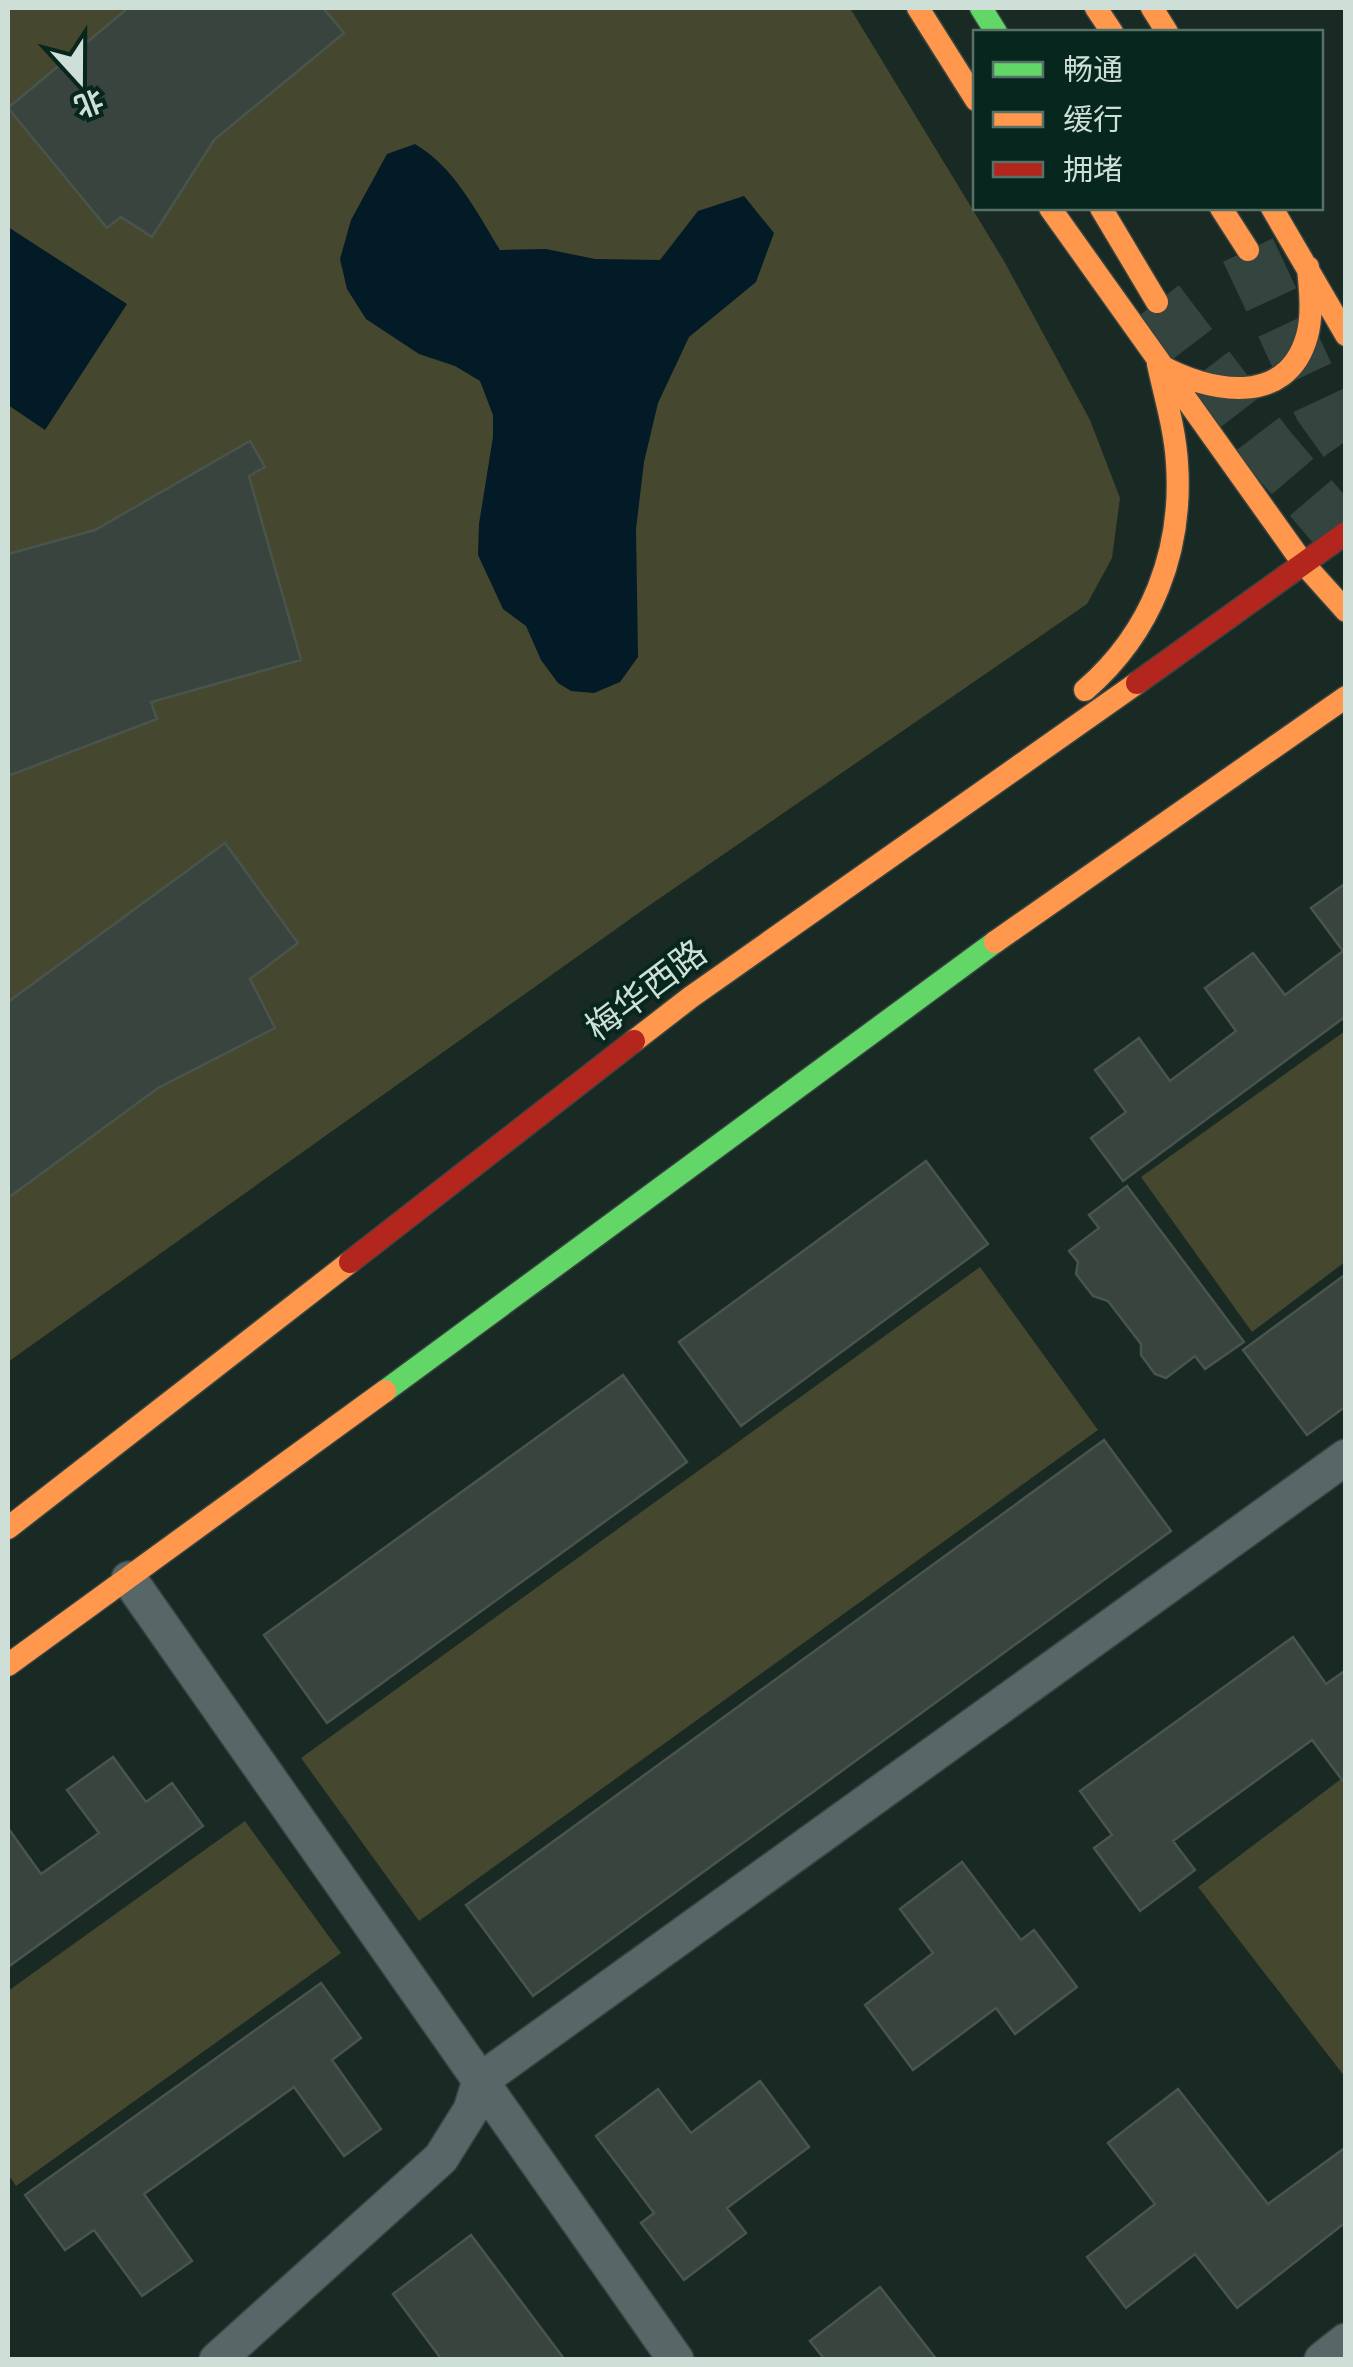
<svg xmlns="http://www.w3.org/2000/svg" width="1353" height="2367" font-family="Overpass,'Noto Sans SC',sans-serif">
	<style>
		.green { fill: #45472e }
		.water { fill: #021b27 }
		.building { fill: #3a443e; stroke: #49544d; stroke-width: 2.5 }
		.lines { fill: none; stroke-linecap: round; stroke-linejoin: round }
		.primary-tunnel { stroke: #34443f; stroke-width: 55; stroke-dasharray: 55 28; stroke-linecap: butt }
		.street-casing { stroke: #384440; stroke-width: 38 }
		.fast-casing { stroke: #384440; stroke-width: 25 }
		.slow-casing { stroke: #384440; stroke-width: 25 }
		.jam-casing { stroke: #384440; stroke-width: 25 }
		.street { stroke: #576767; stroke-width: 35 }
		.fast { stroke: #63d668; stroke-width: 22 }
		.slow { stroke: #ff974d; stroke-width: 22 }
		.jam { stroke: #b3261e; stroke-width: 22 }
		.labels { text-anchor: middle; stroke-width: 8; stroke-linejoin: round; paint-order: stroke }
		.street-label { font-size: 35px; fill: #cedfd8; stroke: #07261d }
	</style>
	<rect width="100%" height="100%" fill="#192924"/>
	<path class="green" d="M8,8H850L1004,261L1090,420L1120,498L1112,558L1087,604L647,907L8,1362Z
		M1345,1031V1262L1252,1332L1141,1177Z
		M980,1267L1098,1430L419,1921L301,1758Z
		M1345,1776V2077L1198,1887Z
		M245,1821L341,1953L16,2186L8,2174V1991Z"/>
	<path class="water" d="M415,144C455,168 476,211 500,250L546,249L595,259L660,260L698,211L744,196L774,233L756,282L689,337L658,403L644,462L636,529L638,657L620,682L594,693L571,691L558,683L541,660L526,626L503,609L478,555L479,524L493,437V415L480,381L455,366L419,354L366,319L347,289L340,259L351,220L387,154Z
		M8,227L127,304L45,430L8,405Z"/>
	<path class="building" d="M128,8H323L344,33L214,140L152,237L121,217L107,228L8,108Z
		M250,441L265,467L249,476L301,660L151,702L157,719L8,776V554L95,530Z
		M225,843L298,943L250,979L275,1028L158,1088L8,1198V1002Z
		M1346,883V1016L1123,1181L1091,1138L1126,1112L1095,1070L1139,1038L1170,1081L1236,1031L1205,988L1253,953L1285,995L1343,951L1311,908Z
		M926,1161L988,1244L741,1426L679,1342Z
		M1127,1186L1244,1342L1205,1369L1195,1356L1166,1378L1155,1374L1141,1355V1344L1108,1301L1093,1296L1076,1274L1078,1262L1069,1251L1099,1228L1089,1215Z
		M1346,1274V1406L1307,1435L1243,1350Z
		M623,1375L687,1462L327,1723L264,1635Z
		M1104,1440L1171,1531L533,1996L466,1905Z
		M1293,1637L1326,1684L1346,1670V1785L1312,1740L1173,1841L1195,1870L1140,1911L1094,1848L1112,1835L1080,1791Z
		M113,1757L146,1802L172,1783L203,1826L8,1967V1828L41,1874L99,1833L67,1790Z
		M962,1862L1021,1940L1034,1930L1077,1987L1015,2034L996,2008L913,2070L865,2005L933,1953L900,1909Z
		M321,1983L361,2038L332,2060L381,2129L344,2156L294,2087L144,2194L192,2261L142,2296L94,2230L65,2250L25,2195Z
		M760,2081L809,2147L727,2208L746,2233L684,2280L641,2223L654,2213L596,2136L658,2089L691,2133Z
		M1178,2089L1268,2204L1346,2147V2222L1237,2308L1195,2254L1126,2308L1087,2257L1155,2204L1108,2143Z
		M471,2235L565,2360H442L393,2294Z
		M880,2287L937,2360H825L810,2341Z"/>
	<g class="lines">
		<path class="primary-tunnel" d="M1248,250L1321,406L1346,441
			M1157,302L1269,449L1346,539"/>
		<defs>
			<path id="street" d="M129,1579L676,2360
				M217,2360L441,2158L471,2110L480,2081L1346,1457
				M1322,2360L1346,2341"/>
			<path id="fast" d="M981,8L996,32
				M385,1391L995,942"/>
			<path id="slow" d="M918,8L976,100
				M1096,8L1112,32
				M1152,8L1167,32
				M1050,208L1303,563L1346,611
				M1101,208L1157,302
				M1221,208L1248,250
				M1272,208L1346,335
				M1158,364C1207,392 1287,409 1307,336C1313,314 1310,290 1308,267
				M1085,690C1152,632 1183,551 1177,463C1175,429 1165,397 1158,364
				M995,942L1346,697
				M634,1041L691,997L1137,683
				M8,1528L350,1262
				M8,1665L385,1391"/>
			<path id="jam" d="M1137,683L1346,533
				M350,1262L634,1041"/>
		</defs>
		<use href="#street" class="street-casing"/>
		<use href="#fast" class="fast-casing"/>
		<use href="#slow" class="slow-casing"/>
		<use href="#jam" class="jam-casing"/>
		<use href="#street" class="street"/>
		<use href="#fast" class="fast"/>
		<use href="#slow" class="slow"/>
		<use href="#jam" class="jam"/>
	</g>
	<g class="labels">
		<g class="street-label">
			<text transform="translate(646 990) rotate(-37)" y="12">梅华西路</text>
		</g>
	</g>
	<rect width="1353" height="2367" fill="none" stroke="#cedfd8" stroke-width="20"/>
	<rect x="973" y="30" width="350" height="180" fill="#07261d" stroke="#577068" stroke-width="2.5"/>
	<rect x="993" y="62" width="50" height="15" fill="#63d668" stroke="#577068" stroke-width="2.5"/>
	<text x="1063" y="80" font-size="30" fill="#cedfd8">畅通</text>
	<rect x="993" y="112" width="50" height="15" fill="#ff974d" stroke="#577068" stroke-width="2.5"/>
	<text x="1063" y="130" font-size="30" fill="#cedfd8">缓行</text>
	<rect x="993" y="162" width="50" height="15" fill="#b3261e" stroke="#577068" stroke-width="2.5"/>
	<text x="1063" y="180" font-size="30" fill="#cedfd8">拥堵</text>
	<g transform="translate(80 80) rotate(159)" stroke="#07261d" stroke-width="8" paint-order="stroke">
	<path d="M0-8L18 38L0 25L-18 38Z" fill="#cedfd8"/>
	<text y="-15" font-size="28" font-weight="bold" text-anchor="middle" fill="#cedfd8">北</text>
	</g>
</svg>
